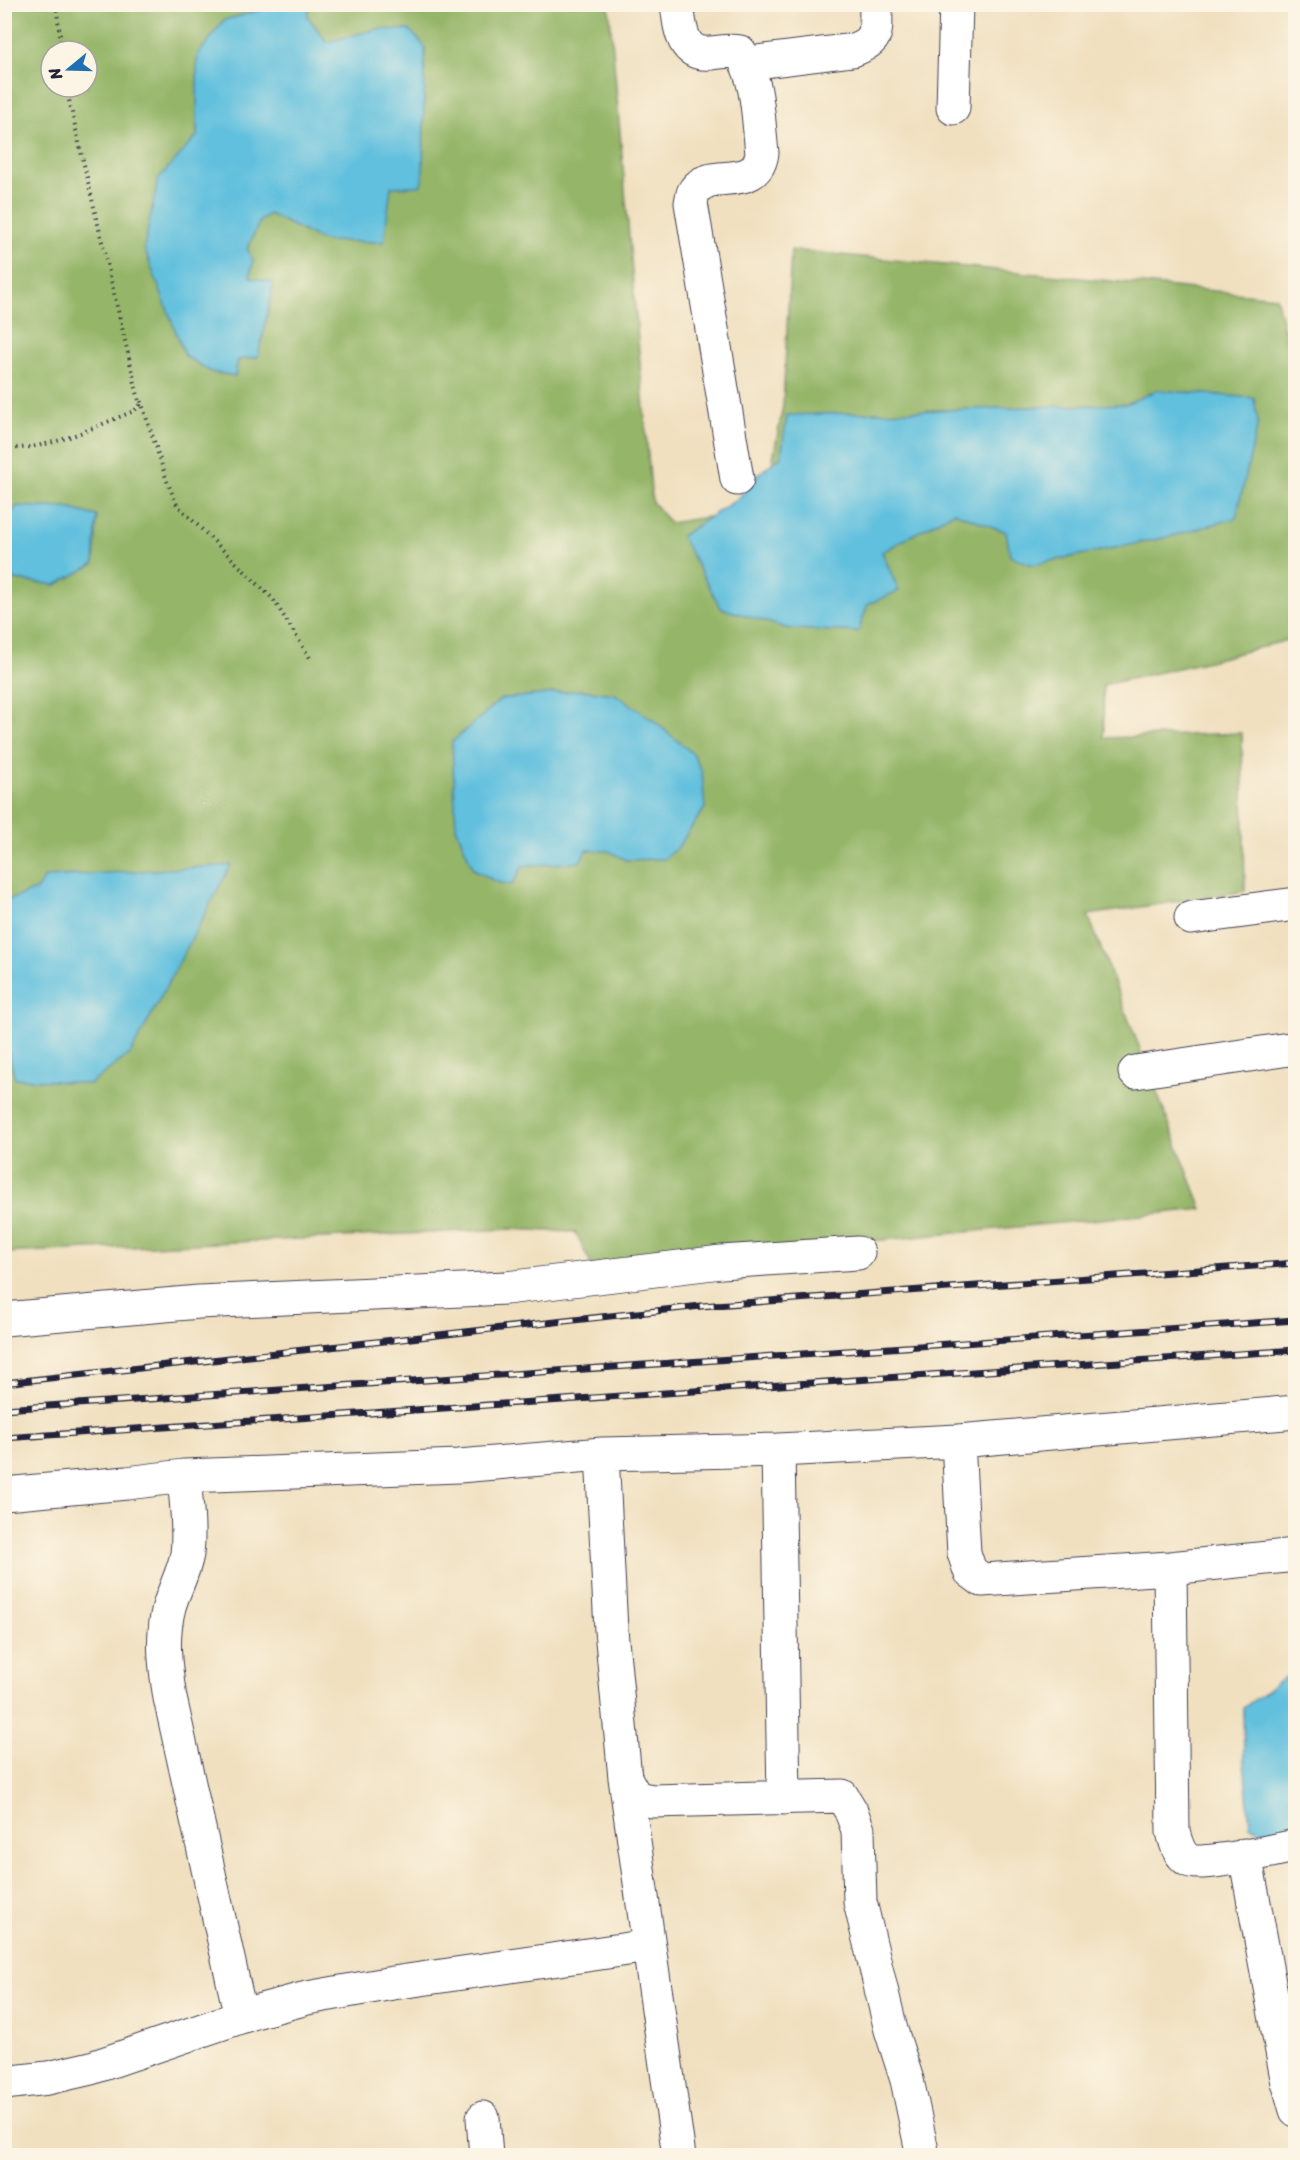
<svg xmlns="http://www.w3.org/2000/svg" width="1300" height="2160" font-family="Sriracha,sans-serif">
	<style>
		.forest { fill: #95b669; stroke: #5c6c52; stroke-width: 1.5; fill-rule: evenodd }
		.water { fill: #60c0de; stroke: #41718c; stroke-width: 1.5 }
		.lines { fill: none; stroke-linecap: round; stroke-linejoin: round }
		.minor-casing { stroke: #413e4f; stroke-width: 35 }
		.path { stroke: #413e4f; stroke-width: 4; stroke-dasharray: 1.5 4.5; stroke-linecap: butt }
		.minor { stroke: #fff; stroke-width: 33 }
		.rail-casing { stroke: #22223b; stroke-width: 7 }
		.rail { stroke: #fcf5e5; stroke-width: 4.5; stroke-dasharray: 14; stroke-linecap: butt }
	</style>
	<rect width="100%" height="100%" fill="#fcf5e5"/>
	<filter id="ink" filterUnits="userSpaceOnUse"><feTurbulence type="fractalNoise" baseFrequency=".0167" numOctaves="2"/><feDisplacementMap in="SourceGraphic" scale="12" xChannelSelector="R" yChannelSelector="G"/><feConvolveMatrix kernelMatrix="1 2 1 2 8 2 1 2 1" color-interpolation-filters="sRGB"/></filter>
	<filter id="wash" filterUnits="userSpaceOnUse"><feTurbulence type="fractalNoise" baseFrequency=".008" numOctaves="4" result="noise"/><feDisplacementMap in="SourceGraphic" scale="24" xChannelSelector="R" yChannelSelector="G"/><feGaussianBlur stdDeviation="1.35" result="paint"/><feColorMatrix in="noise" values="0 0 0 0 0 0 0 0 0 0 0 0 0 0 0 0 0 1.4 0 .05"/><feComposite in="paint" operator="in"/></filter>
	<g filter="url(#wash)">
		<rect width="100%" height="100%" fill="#f0e0c0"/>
		<path class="forest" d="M4,5H609L652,502L670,523L744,511L769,480L783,406L791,250L1276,297L1296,377L1295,638L1209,661L1103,685L1104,738L1242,733L1245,891L1088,915L1202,1209L593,1268L575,1232L509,1229L5,1253ZM51,51H87V87H51Z"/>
		<path class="water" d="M279,5H309L308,17L327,42L377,29L410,30L425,47L423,178L420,186L391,187L384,242L323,241L269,214L260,221L247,249L253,260L250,277L274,283L258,357L238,360L235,376L211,372L185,356L144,248L158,179L197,136V56L224,20Z
			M1157,390L1254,398L1258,423L1236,518L1169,537L1032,565L1010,556L1006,532L954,512L882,552L899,591L868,604L858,632L789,629L721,608L681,536L739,498L756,476L781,456L787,415L1126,404Z
			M17,506L67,508L97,516L94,564L56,585L14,580L5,553L4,524Z
			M581,690L615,694L653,720L693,754L702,772L705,808L678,847L664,859L626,860L609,851L586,850L580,862L523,866L512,885L496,882L473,869L456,827L452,742L501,699Z
			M231,865L131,1053L90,1084L15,1078L5,1040V901L36,890L45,877Z
			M1295,1674V1837L1282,1839L1250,1826L1244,1761L1243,1708L1288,1675Z"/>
	</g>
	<g filter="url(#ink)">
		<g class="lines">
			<defs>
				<path id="minor" d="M677,4C680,27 681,56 711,53C722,52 729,50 740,52C759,80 758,120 762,153C756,193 711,167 695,190C692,193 692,199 691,203L737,479
					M748,63L853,50C881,39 875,32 876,4
					M953,108L956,4
					M1191,918L1296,904
					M1135,1072L1296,1048
					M4,1319L199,1302L506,1288L721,1262L858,1253
					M958,1441L964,1553L970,1571L982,1580L1170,1568L1296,1555
					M778,1450L784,1798
					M602,1454L611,1630L625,1778L636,1798L653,1801L842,1796L851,1811L858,1830L860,1902L891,2030L907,2080L923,2156
					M184,1476C186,1502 190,1528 187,1554C184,1572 174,1589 169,1607C161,1637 165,1667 170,1698L241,2017
					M4,1494L127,1483L184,1476L459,1466L602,1454L778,1450L958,1441L1296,1412
					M1170,1568L1173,1832C1176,1842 1178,1854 1188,1860C1201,1868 1277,1849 1296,1846
					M625,1778L679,2156
					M1245,1855L1287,2078L1296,2110
					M4,2083L48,2078L91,2068L258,2011L307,1998L393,1983L649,1946
					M483,2118L486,2156"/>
			</defs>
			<use href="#minor" class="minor-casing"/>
			<path class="path" d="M56,4L62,51
				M141,401L167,481L177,505L273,599L310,658
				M4,448C49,451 93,427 134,411L140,405L66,87"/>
			<use href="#minor" class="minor"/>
			<defs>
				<path id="rail" d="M4,1383L701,1306L1296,1263
					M4,1409L1296,1320
					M4,1438L1296,1350"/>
			</defs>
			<use href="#rail" class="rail-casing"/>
			<use href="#rail" class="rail"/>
		</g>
	</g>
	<rect width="1300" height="2160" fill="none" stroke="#fcf5e5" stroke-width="24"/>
	<g transform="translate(69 69) rotate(251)"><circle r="28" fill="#fcf5e5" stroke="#a5a1a1" stroke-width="1.5"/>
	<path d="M0-4.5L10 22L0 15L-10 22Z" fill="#1f6fb2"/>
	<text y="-9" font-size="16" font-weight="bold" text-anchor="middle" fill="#22223b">N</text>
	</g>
</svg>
